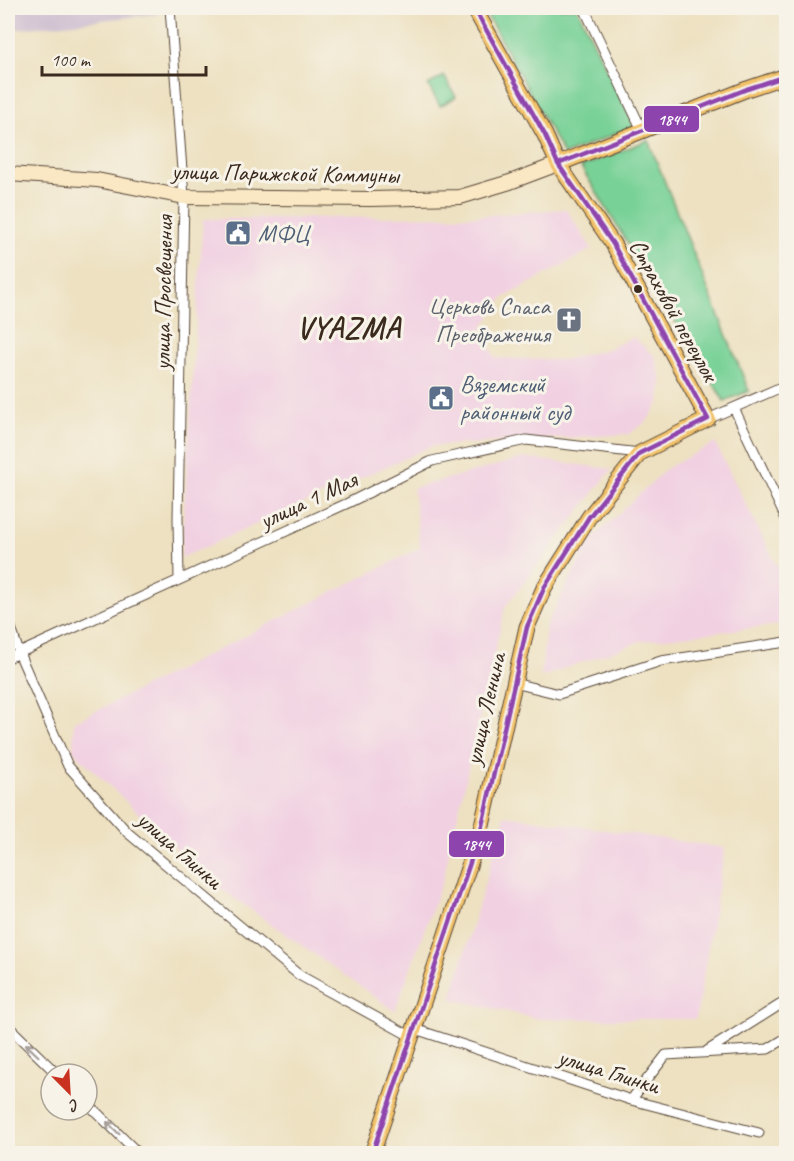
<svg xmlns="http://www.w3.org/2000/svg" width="794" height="1161" font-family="Caveat,sans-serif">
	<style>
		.built { fill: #f1d0e2 }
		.industrial { fill: #cebed0 }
		.green { fill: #78d197; stroke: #5a7e5a; stroke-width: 1.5 }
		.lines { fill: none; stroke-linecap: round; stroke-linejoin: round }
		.street-casing { stroke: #564536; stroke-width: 11 }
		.secondary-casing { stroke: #564536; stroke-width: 16 }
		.primary-casing { stroke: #564536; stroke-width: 17 }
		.street { stroke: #fff; stroke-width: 9 }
		.secondary { stroke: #fae7c3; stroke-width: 14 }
		.primary { stroke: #f2c26a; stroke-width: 15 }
		.bus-1-casing { stroke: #f7f3e8; stroke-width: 9 }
		.bus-1 { stroke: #8e44ad; stroke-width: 4.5 }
		.oneway { stroke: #a79f9a }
		.bus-dot { fill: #3b2a1e; stroke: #f7f3e8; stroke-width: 2 }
		.labels { text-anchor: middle; stroke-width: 6; stroke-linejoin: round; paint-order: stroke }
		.street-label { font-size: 24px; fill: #3b2a1e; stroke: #f7f3e8 }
		.service-label { font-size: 24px; fill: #4e5e75; stroke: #f7f3e8; text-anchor: start }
		.worship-label { font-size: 24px; fill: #5b616d; stroke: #f7f3e8; text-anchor: end }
		.district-label { font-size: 30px; font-weight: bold; letter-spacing: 1.5px; fill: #3b2a1e; stroke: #f7f3e8 }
		.line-badge { stroke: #f7f3e8; stroke-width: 2 }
		.badge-label { font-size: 16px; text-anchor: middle; font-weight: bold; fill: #fff }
	</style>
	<rect width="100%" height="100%" fill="#f7f3e8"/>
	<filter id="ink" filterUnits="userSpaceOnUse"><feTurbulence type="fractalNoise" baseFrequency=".0167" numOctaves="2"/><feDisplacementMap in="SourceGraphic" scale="12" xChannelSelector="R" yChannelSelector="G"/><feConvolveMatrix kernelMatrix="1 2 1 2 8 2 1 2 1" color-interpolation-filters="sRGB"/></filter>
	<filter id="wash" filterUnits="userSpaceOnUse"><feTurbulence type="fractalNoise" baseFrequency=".008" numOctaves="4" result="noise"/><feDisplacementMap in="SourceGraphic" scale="24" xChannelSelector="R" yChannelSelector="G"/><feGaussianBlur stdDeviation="1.35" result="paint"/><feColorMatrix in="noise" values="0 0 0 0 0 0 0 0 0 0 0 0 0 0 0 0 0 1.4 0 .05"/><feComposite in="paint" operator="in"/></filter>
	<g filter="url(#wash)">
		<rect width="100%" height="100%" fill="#ede1c1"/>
		<path class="built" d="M566,209L592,249L503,298L482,328L495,358L563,360L608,349L633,337L655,356L662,382L659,403L647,421L629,434L432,446L181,558L203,219L479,216Z
			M715,443L786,584V624L641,641L541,677L546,625L590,541L667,468Z
			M524,458L612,469L505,607L443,879L395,1011L210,881L73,751L74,722L420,548L413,488Z
			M505,815L725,848L696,1019H539L451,999Z"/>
		<path class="industrial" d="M8,8H157L158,14L8,30Z"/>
		<path class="green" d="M483,8H577L634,126L564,155Z
			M444,76L456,97L440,106L428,85Z
			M648,140L749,391L724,401L581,167Z"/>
	</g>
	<g filter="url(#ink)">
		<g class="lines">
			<defs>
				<path id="street" d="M170,8L184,197L178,518L179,580
					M584,8L642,130
					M734,408L786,519
					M708,419L786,385
					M8,618L19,653L68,766L128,833L299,975L412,1037
					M8,658L348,503L432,461L526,440L640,453
					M514,683L559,694L661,661L786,642
					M8,1026L57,1074
					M415,1029L631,1100L759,1133
					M707,1051L786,1001
					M631,1100L666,1055L768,1049L786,1038
					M87,1103L139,1154"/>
				<path id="secondary" d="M8,174L97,180L184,197L371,199L460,197L510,182L558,164"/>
				<path id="primary" d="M558,164L747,89L786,76
					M372,1154L481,830L527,627L544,588L589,517L640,453L708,419L613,244L558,164L545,135L474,8"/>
			</defs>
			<use href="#street" class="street-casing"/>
			<use href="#secondary" class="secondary-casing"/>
			<use href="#primary" class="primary-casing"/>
			<use href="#street" class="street"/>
			<use href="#secondary" class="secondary"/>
			<use href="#primary" class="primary"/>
			<defs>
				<path id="bus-1" d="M558,164L747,89L786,76
					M372,1154L481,830L527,627L544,588L589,517L640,453L708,419L613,244L558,164L545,135L474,8"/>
			</defs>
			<use href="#bus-1" class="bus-1-casing"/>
			<use href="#bus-1" class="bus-1"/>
		</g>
		<defs><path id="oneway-shaft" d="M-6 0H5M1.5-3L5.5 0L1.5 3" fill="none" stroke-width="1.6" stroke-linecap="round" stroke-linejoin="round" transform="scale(1.5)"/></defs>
		<g class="oneway">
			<use href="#oneway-shaft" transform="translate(32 1050) rotate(-136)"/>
			<use href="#oneway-shaft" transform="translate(113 1128) rotate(-136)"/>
		</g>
	</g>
	<defs>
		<symbol id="civic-square" viewBox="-11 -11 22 22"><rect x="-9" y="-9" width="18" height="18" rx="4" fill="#5c6f8a" stroke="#f7f3e8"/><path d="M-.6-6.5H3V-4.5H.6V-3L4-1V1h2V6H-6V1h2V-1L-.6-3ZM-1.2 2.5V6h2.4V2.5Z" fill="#fff"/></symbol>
		<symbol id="church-square" viewBox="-11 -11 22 22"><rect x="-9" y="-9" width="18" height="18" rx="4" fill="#6b7280" stroke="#f7f3e8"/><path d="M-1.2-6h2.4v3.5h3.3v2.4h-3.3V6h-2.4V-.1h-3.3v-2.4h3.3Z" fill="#fff"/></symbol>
	</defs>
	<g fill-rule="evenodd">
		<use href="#civic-square" x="223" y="218" width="30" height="30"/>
		<use href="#church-square" x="554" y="305" width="30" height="30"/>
		<use href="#civic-square" x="426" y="383" width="30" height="30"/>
	</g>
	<circle class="bus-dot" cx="638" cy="289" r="5"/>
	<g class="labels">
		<g class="street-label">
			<text transform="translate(285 173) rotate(1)" y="8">улица Парижской Коммуны</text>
			<text transform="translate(163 293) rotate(-89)" y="8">улица Просвещения</text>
			<text transform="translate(674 310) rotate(61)" y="8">Страховой переулок</text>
			<text transform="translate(308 500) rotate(-25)" y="8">улица 1 Мая</text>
			<text transform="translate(485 709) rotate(-77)" y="8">улица Ленина</text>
			<text transform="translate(180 850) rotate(41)" y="8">улица Глинки</text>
			<text transform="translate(609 1071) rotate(17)" y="8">улица Глинки</text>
		</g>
		<g class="service-label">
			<text x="258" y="241">МФЦ</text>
			<text x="460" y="392">Вяземский<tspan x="460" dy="28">районный суд</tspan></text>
		</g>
		<g class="worship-label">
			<text x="550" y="314">Церковь Спаса<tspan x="550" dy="28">Преображения</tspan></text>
		</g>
		<g class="district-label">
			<text x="349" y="338">VYAZMA</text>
		</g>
	</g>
	<g class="line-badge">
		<rect x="643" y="105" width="57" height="28" rx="6" fill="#8e44ad"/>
		<rect x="448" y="830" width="57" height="28" rx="6" fill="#8e44ad"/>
	</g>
	<g class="badge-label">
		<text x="672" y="125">1844</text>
		<text x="476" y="850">1844</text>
	</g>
	<rect width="794" height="1161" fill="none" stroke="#f7f3e8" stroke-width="30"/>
	<g transform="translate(69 1092) rotate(156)"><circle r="28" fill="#f7f3e8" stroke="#aca397" stroke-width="1.5"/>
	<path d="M0-4.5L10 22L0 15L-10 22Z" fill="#c8321e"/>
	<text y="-9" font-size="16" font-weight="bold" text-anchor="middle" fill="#3b2a1e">С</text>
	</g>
	<path d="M42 66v9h164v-9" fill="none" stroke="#3b2a1e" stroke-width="3"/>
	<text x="51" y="66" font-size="18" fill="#3b2a1e" stroke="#f7f3e8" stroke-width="4.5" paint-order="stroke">100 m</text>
</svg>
